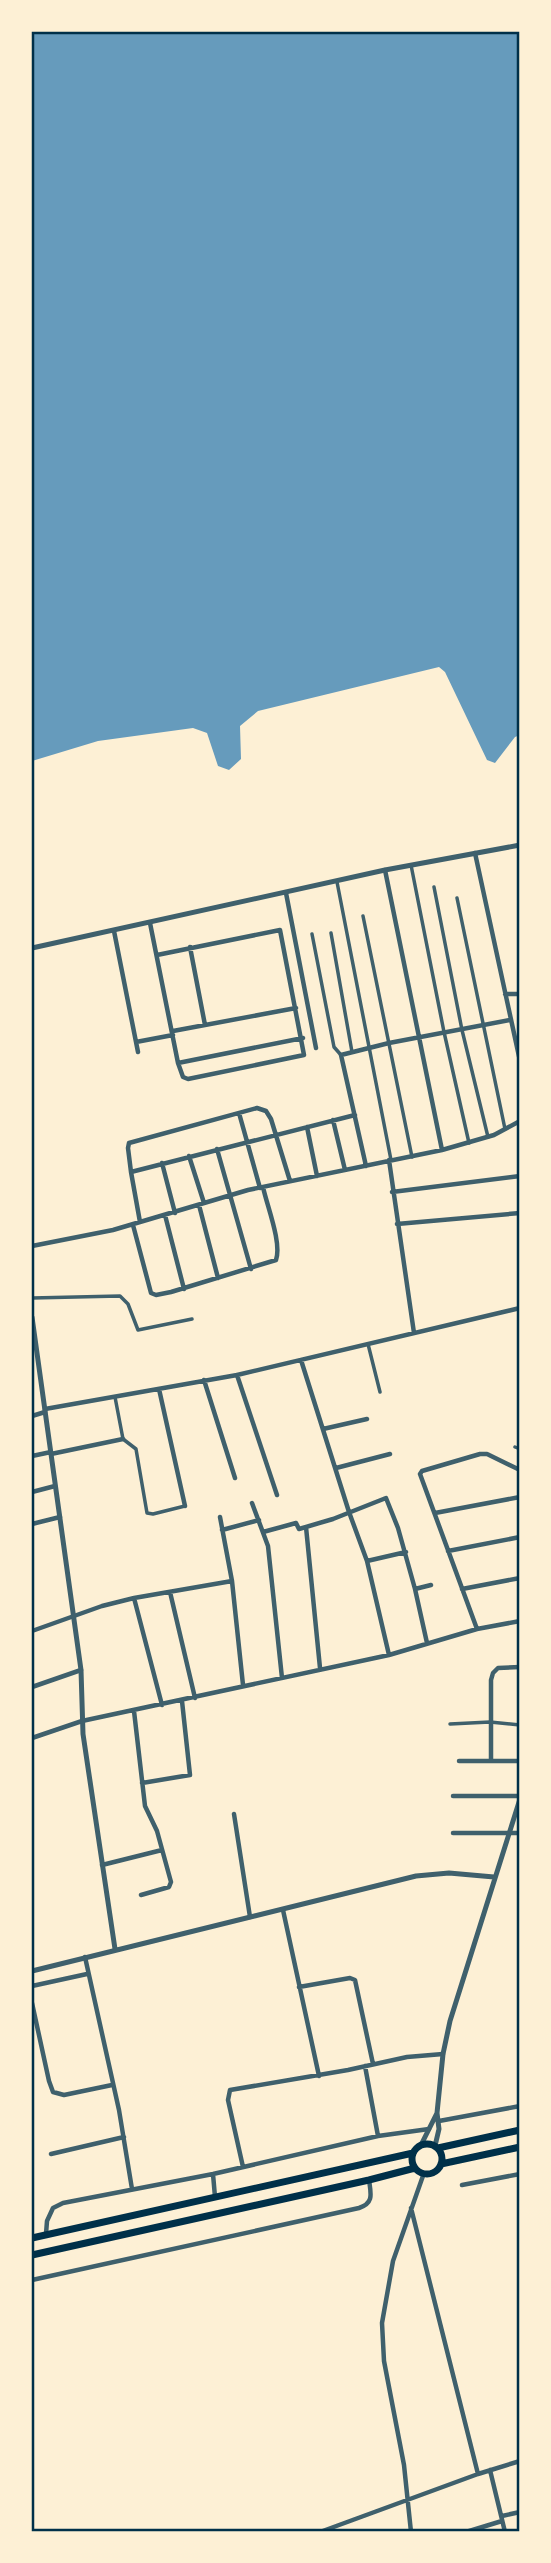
<svg xmlns="http://www.w3.org/2000/svg" width="551" height="2563" font-family="'Alegreya Sans',sans-serif">
	<style>
		.water { fill: #669bbc }
		.lines { fill: none; stroke-linecap: round; stroke-linejoin: round }
		.pedestrian { stroke: #3f606c; stroke-width: 3.5 }
		.minor { stroke: #3f606c; stroke-width: 4.5 }
		.tertiary { stroke: #3f606c; stroke-width: 5 }
		.primary { stroke: #003049; stroke-width: 7 }
		.neatline { fill: none; stroke: #003049; stroke-width: 2.5 }
	</style>
	<rect width="100%" height="100%" fill="#fdf0d5"/>
	<path class="water" d="M32,32H519L520,735L515,737L495,763L487,760L445,672L439,667L258,711L240,726L241,759L229,770L218,766L207,733L193,728L98,741L32,761Z"/>
	<g class="lines">
		<path class="pedestrian" d="M411,865L444,1032L469,1143
			M337,882L391,1160
			M434,887L462,1030L488,1137
			M457,898L505,1129
			M363,916L412,1157
			M331,933L352,1052
			M312,934L334,1047L341,1055
			M32,1298L120,1296L128,1304L138,1330L192,1319
			M368,1344L380,1392
			M115,1397L123,1439L136,1449L147,1513L153,1514L185,1506
			M515,1447L520,1449
			M450,1724L490,1722L520,1725"/>
		<path class="minor" d="M475,853L520,1061
			M385,870L442,1150
			M286,893L316,1048
			M150,923L178,1063L183,1077L188,1079L304,1055L280,930L157,955
			M114,931L138,1052
			M190,947L205,1025
			M505,994H520
			M173,1031L296,1008
			M136,1042L173,1035
			M178,1063L303,1038
			M239,1113L260,1188
			M333,1120L345,1170
			M307,1127L317,1176
			M217,1149L251,1269
			M189,1156L204,1203
			M389,1160L414,1333
			M162,1163L175,1213
			M366,1166L341,1055L389,1043L510,1020
			M131,1172L128,1148L129,1143L257,1108L266,1111L271,1119L290,1181
			M392,1192L520,1176
			M199,1205L218,1278
			M165,1215L184,1289
			M140,1222L131,1172L355,1115
			M397,1224L520,1213
			M133,1225L151,1293L156,1295L171,1292L276,1260C282,1243 267,1206 263,1187
			M32,1246L113,1230L248,1190L442,1150L494,1135L520,1121
			M301,1360L349,1512L367,1561L389,1655
			M237,1375L277,1495
			M204,1380L235,1478
			M159,1389L185,1506
			M45,1409L237,1375L520,1308
			M32,1416L45,1412
			M323,1429L367,1419
			M51,1454L123,1439
			M32,1456L51,1452
			M336,1468L390,1454
			M32,1492L55,1486
			M252,1503L268,1546L282,1678
			M435,1513L520,1497
			M220,1517L232,1581L243,1685
			M32,1524L60,1517
			M306,1527L320,1668
			M222,1530L259,1520
			M263,1532L296,1523L299,1529L333,1519L386,1498L398,1528L415,1589
			M448,1551L520,1537
			M367,1561L406,1552
			M462,1589L520,1578
			M170,1592L195,1698
			M134,1598L162,1705
			M477,1629L420,1474L422,1471L480,1454H487L520,1470
			M32,1631L102,1606L134,1598L232,1581
			M427,1643L415,1589L431,1585
			M32,1687L81,1670
			M134,1711L145,1806L157,1831L171,1882L169,1887L141,1895
			M32,1738L82,1721L389,1655L477,1629L520,1621
			M459,1761H520
			M491,1761V1680L493,1673L498,1668L520,1667
			M142,1783L190,1775L182,1701
			M453,1796H520
			M234,1814L250,1917
			M453,1833H520
			M102,1865L162,1850
			M283,1910L319,2076
			M85,1957L119,2110L132,2189
			M32,1986L87,1974
			M299,1987L350,1978L355,1980L373,2064
			M32,2003L49,2081L53,2092L64,2095L112,2085
			M365,2066L378,2136
			M439,2121L520,2106
			M51,2154L124,2137
			M243,2167L228,2100L230,2090L348,2070L407,2057L443,2054
			M213,2174L215,2197
			M462,2185L520,2174
			M411,2208L478,2474
			M46,2234L47,2221L53,2208L63,2203L213,2174L378,2136L429,2129
			M32,2280L359,2208C374,2203 371,2194 369,2180
			M490,2470L505,2532
			M502,2516L520,2512
			M320,2532L478,2474L520,2461
			M411,2532L404,2465L384,2361L382,2323L393,2261L424,2173
			M466,2532L502,2521"/>
		<path class="tertiary" d="M32,948L385,870L520,845
			M32,1317L81,1670L83,1734L115,1949
			M32,1971L416,1876L449,1873L494,1877
			M421,2145L437,2113
			M435,2146L439,2129L437,2113L443,2054L450,2021L520,1799"/>
		<path class="primary" d="M412 2159a15 15 0 1 1 30 0a15 15 0 1 1-30 0Z
			M438,2148L520,2130
			M441,2164L520,2147
			M32,2238L413,2153
			M32,2255L369,2180L415,2168"/>
	</g>
	<rect width="551" height="2563" fill="none" stroke="#fdf0d5" stroke-width="66"/>
	<rect x="33" y="33" width="485" height="2497" class="neatline"/>
</svg>
